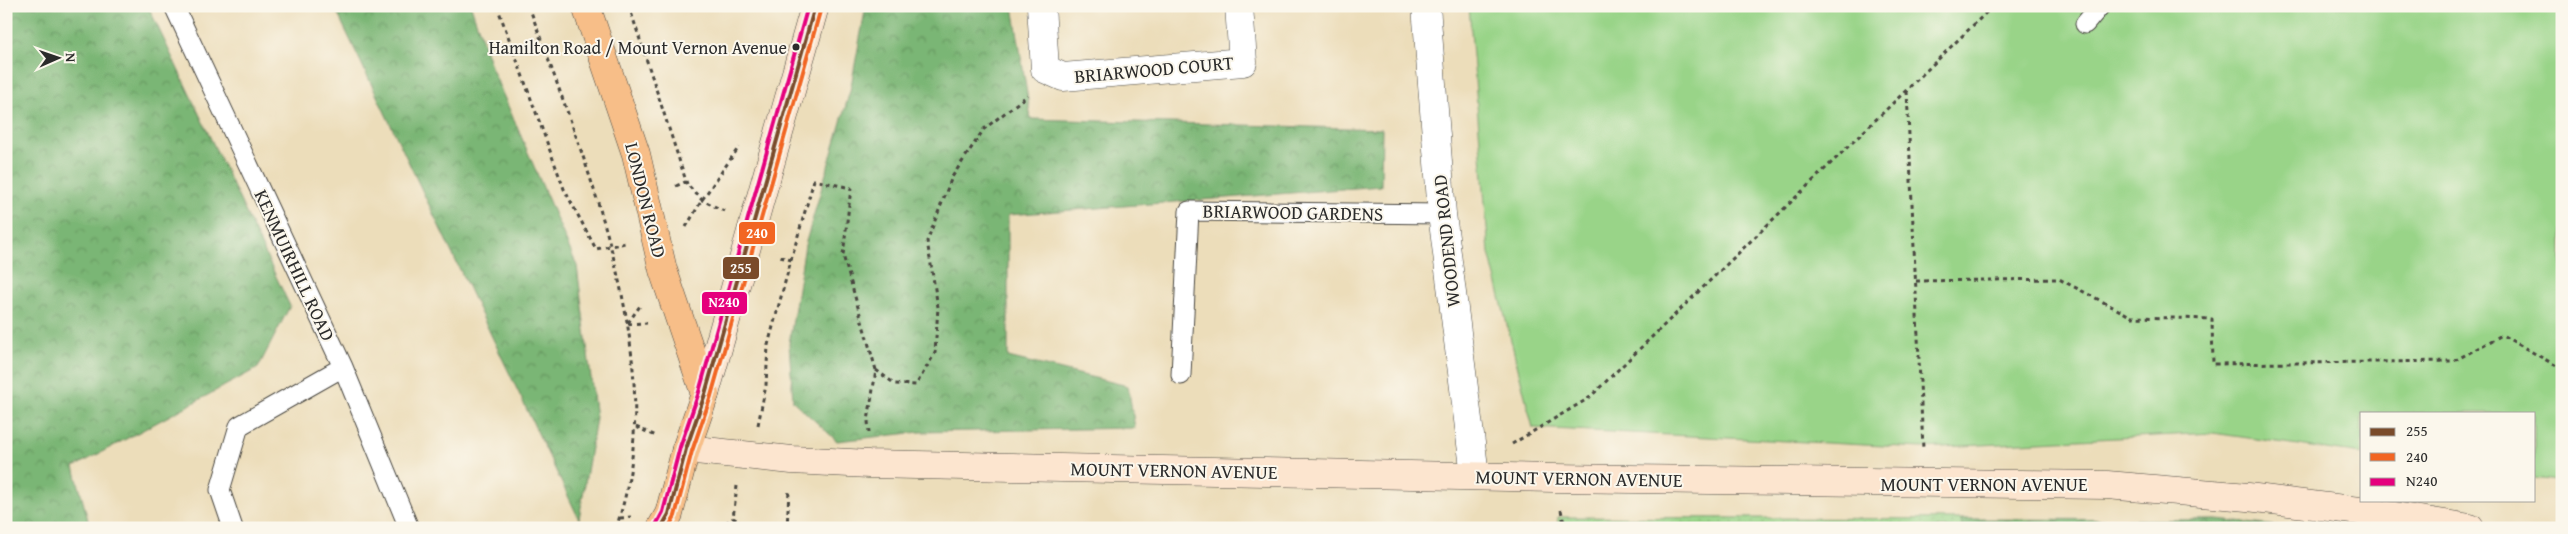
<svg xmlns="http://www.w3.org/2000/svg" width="2568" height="534" font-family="'Gentium Book Plus',serif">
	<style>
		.grass { fill: url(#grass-dots); stroke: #62805a }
		.forest { fill: url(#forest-crowns); stroke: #527050 }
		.park { fill: #99d488; stroke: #62805a }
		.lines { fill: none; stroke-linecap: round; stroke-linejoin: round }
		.lane-casing { stroke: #484640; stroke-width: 21 }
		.street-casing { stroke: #484640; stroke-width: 29 }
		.secondary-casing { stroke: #484640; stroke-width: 29 }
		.primary-casing { stroke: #484640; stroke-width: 29 }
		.path { stroke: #484640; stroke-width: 3; stroke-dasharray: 4 4; stroke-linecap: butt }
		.lane { stroke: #fff; stroke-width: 19 }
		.street { stroke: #fff; stroke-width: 28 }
		.secondary { stroke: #fce5cf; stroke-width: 28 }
		.primary { stroke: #f7be88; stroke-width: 28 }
		.bus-1-casing { stroke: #fbf7ec; stroke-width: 8 }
		.bus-2-casing { stroke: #fbf7ec; stroke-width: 8 }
		.bus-3-casing { stroke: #fbf7ec; stroke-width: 8 }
		.bus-1 { stroke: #7a4b2a; stroke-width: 4 }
		.bus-2 { stroke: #f26522; stroke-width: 4 }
		.bus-3 { stroke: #e5007d; stroke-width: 4 }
		.bus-dot { fill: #2b2b2b; stroke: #fbf7ec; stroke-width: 2 }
		.labels { text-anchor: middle; stroke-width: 4; stroke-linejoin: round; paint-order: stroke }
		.bus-label { font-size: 18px; fill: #2b2b2b; stroke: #fbf7ec; text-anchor: end }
		.street-label { font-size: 19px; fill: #2b2b2b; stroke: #fbf7ec }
		.line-badge { stroke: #fbf7ec; stroke-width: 2 }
		.badge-label { font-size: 14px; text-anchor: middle; font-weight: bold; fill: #fff }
	</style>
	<defs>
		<pattern id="grass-dots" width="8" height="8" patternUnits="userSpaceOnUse" patternTransform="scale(1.25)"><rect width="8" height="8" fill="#99d488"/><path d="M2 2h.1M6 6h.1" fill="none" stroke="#84b676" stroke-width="1.8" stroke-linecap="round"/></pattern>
		<pattern id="forest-crowns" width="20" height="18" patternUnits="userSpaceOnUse" patternTransform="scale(1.25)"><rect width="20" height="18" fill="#7ab674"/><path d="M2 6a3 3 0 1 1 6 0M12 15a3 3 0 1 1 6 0" fill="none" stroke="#64945f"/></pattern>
	</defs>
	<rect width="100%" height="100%" fill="#fbf7ec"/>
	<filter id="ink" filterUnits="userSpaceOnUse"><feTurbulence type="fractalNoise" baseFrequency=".02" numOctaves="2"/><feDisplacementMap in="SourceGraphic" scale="10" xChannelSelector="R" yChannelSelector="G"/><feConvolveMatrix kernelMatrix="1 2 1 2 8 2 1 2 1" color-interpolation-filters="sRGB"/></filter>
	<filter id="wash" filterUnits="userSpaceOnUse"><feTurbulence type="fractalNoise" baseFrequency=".0096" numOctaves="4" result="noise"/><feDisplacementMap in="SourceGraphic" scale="20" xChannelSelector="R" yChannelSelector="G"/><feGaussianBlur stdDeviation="1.12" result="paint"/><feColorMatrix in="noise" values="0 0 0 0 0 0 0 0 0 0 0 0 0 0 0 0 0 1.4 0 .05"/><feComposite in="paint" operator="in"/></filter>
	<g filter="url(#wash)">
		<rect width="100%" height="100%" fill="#ecddba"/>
		<path class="grass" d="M1558,517L1961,519L1962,528H1557Z"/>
		<path class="forest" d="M6,6H148L290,306L258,368L74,467L90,528H6Z
			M334,6H471L492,69L577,266L596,418L579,519Z
			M866,6H1013L1031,119L1382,129L1381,186L1008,215V357L1128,386L1135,428L920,432L837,441L793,401L789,344L805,245L850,91Z
			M1961,519L2216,520L2297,528H1962Z"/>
		<path class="park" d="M1469,6H2562V482L2534,478V413H2362V454L2213,433L1923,448L1533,428L1489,253Z"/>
	</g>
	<g filter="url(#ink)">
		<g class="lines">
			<defs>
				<path id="lane" d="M174,6L343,367L409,528
					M2085,24L2100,6
					M1181,375L1189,211L1442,214
					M233,528L220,490L239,426L343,367"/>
				<path id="street" d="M1041,6L1045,69L1063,77L1243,62L1239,6
					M1426,6L1442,214L1475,475"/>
				<path id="secondary" d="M705,394L815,6
					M686,449L792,460L869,464L1554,478L2107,485L2248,497L2376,513L2470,528"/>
				<path id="primary" d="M586,6L636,154L663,270L705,394L686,449L669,514L661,528"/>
			</defs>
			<use href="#lane" class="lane-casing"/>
			<use href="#street" class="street-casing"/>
			<use href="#secondary" class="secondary-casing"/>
			<use href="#primary" class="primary-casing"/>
			<path class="path" d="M497,6L564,189L596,249L625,243
				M529,6C584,163 674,361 616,528
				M629,6L687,184
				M1907,91L1923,449
				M676,186L685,182L702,200L724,211
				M686,227L702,200L739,147
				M791,260L814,180L851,188L843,255L876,370L868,421L869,433
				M1916,281L2059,279L2132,317L2212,319L2213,364L2454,361L2502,335L2562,369
				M628,323L640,306
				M628,324L647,323
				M876,370L895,384L916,385L935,353L938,307L927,241L952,177L984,129L1028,95
				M758,425L766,385L768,345L791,260L777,256
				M636,427L656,436
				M1512,444L1589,398L1993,6
				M737,486L733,518L750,528
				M1561,510L1565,528
				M620,518L631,517
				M719,528L733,518
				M787,528L789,491"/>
			<use href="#lane" class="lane"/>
			<use href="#street" class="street"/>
			<use href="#secondary" class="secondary"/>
			<use href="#primary" class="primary"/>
			<defs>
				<path id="bus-1" d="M661,528L669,514L686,449L705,394L815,6"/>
				<path id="bus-2" d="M668,528L675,516L692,451L711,396L821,8"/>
				<path id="bus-3" d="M656,525L663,512L680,447L699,392L808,6"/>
			</defs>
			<use href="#bus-1" class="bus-1-casing"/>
			<use href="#bus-2" class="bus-2-casing"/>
			<use href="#bus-3" class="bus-3-casing"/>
			<use href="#bus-1" class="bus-1"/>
			<use href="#bus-2" class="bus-2"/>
			<use href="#bus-3" class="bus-3"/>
		</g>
	</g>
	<circle class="bus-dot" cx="796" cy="47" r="4.5"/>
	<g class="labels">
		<g class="bus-label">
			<text x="787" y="54">Hamilton Road / Mount Vernon Avenue</text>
		</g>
		<g class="street-label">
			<text transform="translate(1154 69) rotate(-5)" y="7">BRIARWOOD COURT</text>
			<text transform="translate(646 200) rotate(76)" y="7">LONDON ROAD</text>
			<text transform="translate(1293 212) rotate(1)" y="7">BRIARWOOD GARDENS</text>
			<text transform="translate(1446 241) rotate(-96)" y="7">WOODEND ROAD</text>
			<text transform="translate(295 265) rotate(65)" y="7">KENMUIRHILL ROAD</text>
			<text transform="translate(1174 470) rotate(1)" y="7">MOUNT VERNON AVENUE</text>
			<text transform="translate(1579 478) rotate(1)" y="7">MOUNT VERNON AVENUE</text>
			<text x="1984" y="491">MOUNT VERNON AVENUE</text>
		</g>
	</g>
	<g class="line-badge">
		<rect x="738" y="221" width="38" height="24" rx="5" fill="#f26522"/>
		<rect x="722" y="256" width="38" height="24" rx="5" fill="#7a4b2a"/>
		<rect x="701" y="291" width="47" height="24" rx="5" fill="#e5007d"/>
	</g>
	<g class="badge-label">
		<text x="757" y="238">240</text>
		<text x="741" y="273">255</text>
		<text x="724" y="307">N240</text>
	</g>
	<rect width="2568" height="534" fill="none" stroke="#fbf7ec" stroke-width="25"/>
	<rect x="2360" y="412" width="175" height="90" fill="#fbf7ec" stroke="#a8a59f"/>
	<rect x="2370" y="428" width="25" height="8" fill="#7a4b2a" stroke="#a8a59f"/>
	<text x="2406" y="436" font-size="15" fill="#2b2b2b">255</text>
	<rect x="2370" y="453" width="25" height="8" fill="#f26522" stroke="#a8a59f"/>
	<text x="2406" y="462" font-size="15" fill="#2b2b2b">240</text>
	<rect x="2370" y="478" width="25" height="8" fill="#e5007d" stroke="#a8a59f"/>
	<text x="2406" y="486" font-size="15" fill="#2b2b2b">N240</text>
	<g transform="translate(58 58) rotate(88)" stroke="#fbf7ec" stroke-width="4" paint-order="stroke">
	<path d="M0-4L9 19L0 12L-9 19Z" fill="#2b2b2b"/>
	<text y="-8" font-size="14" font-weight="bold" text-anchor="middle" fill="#2b2b2b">N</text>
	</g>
</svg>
